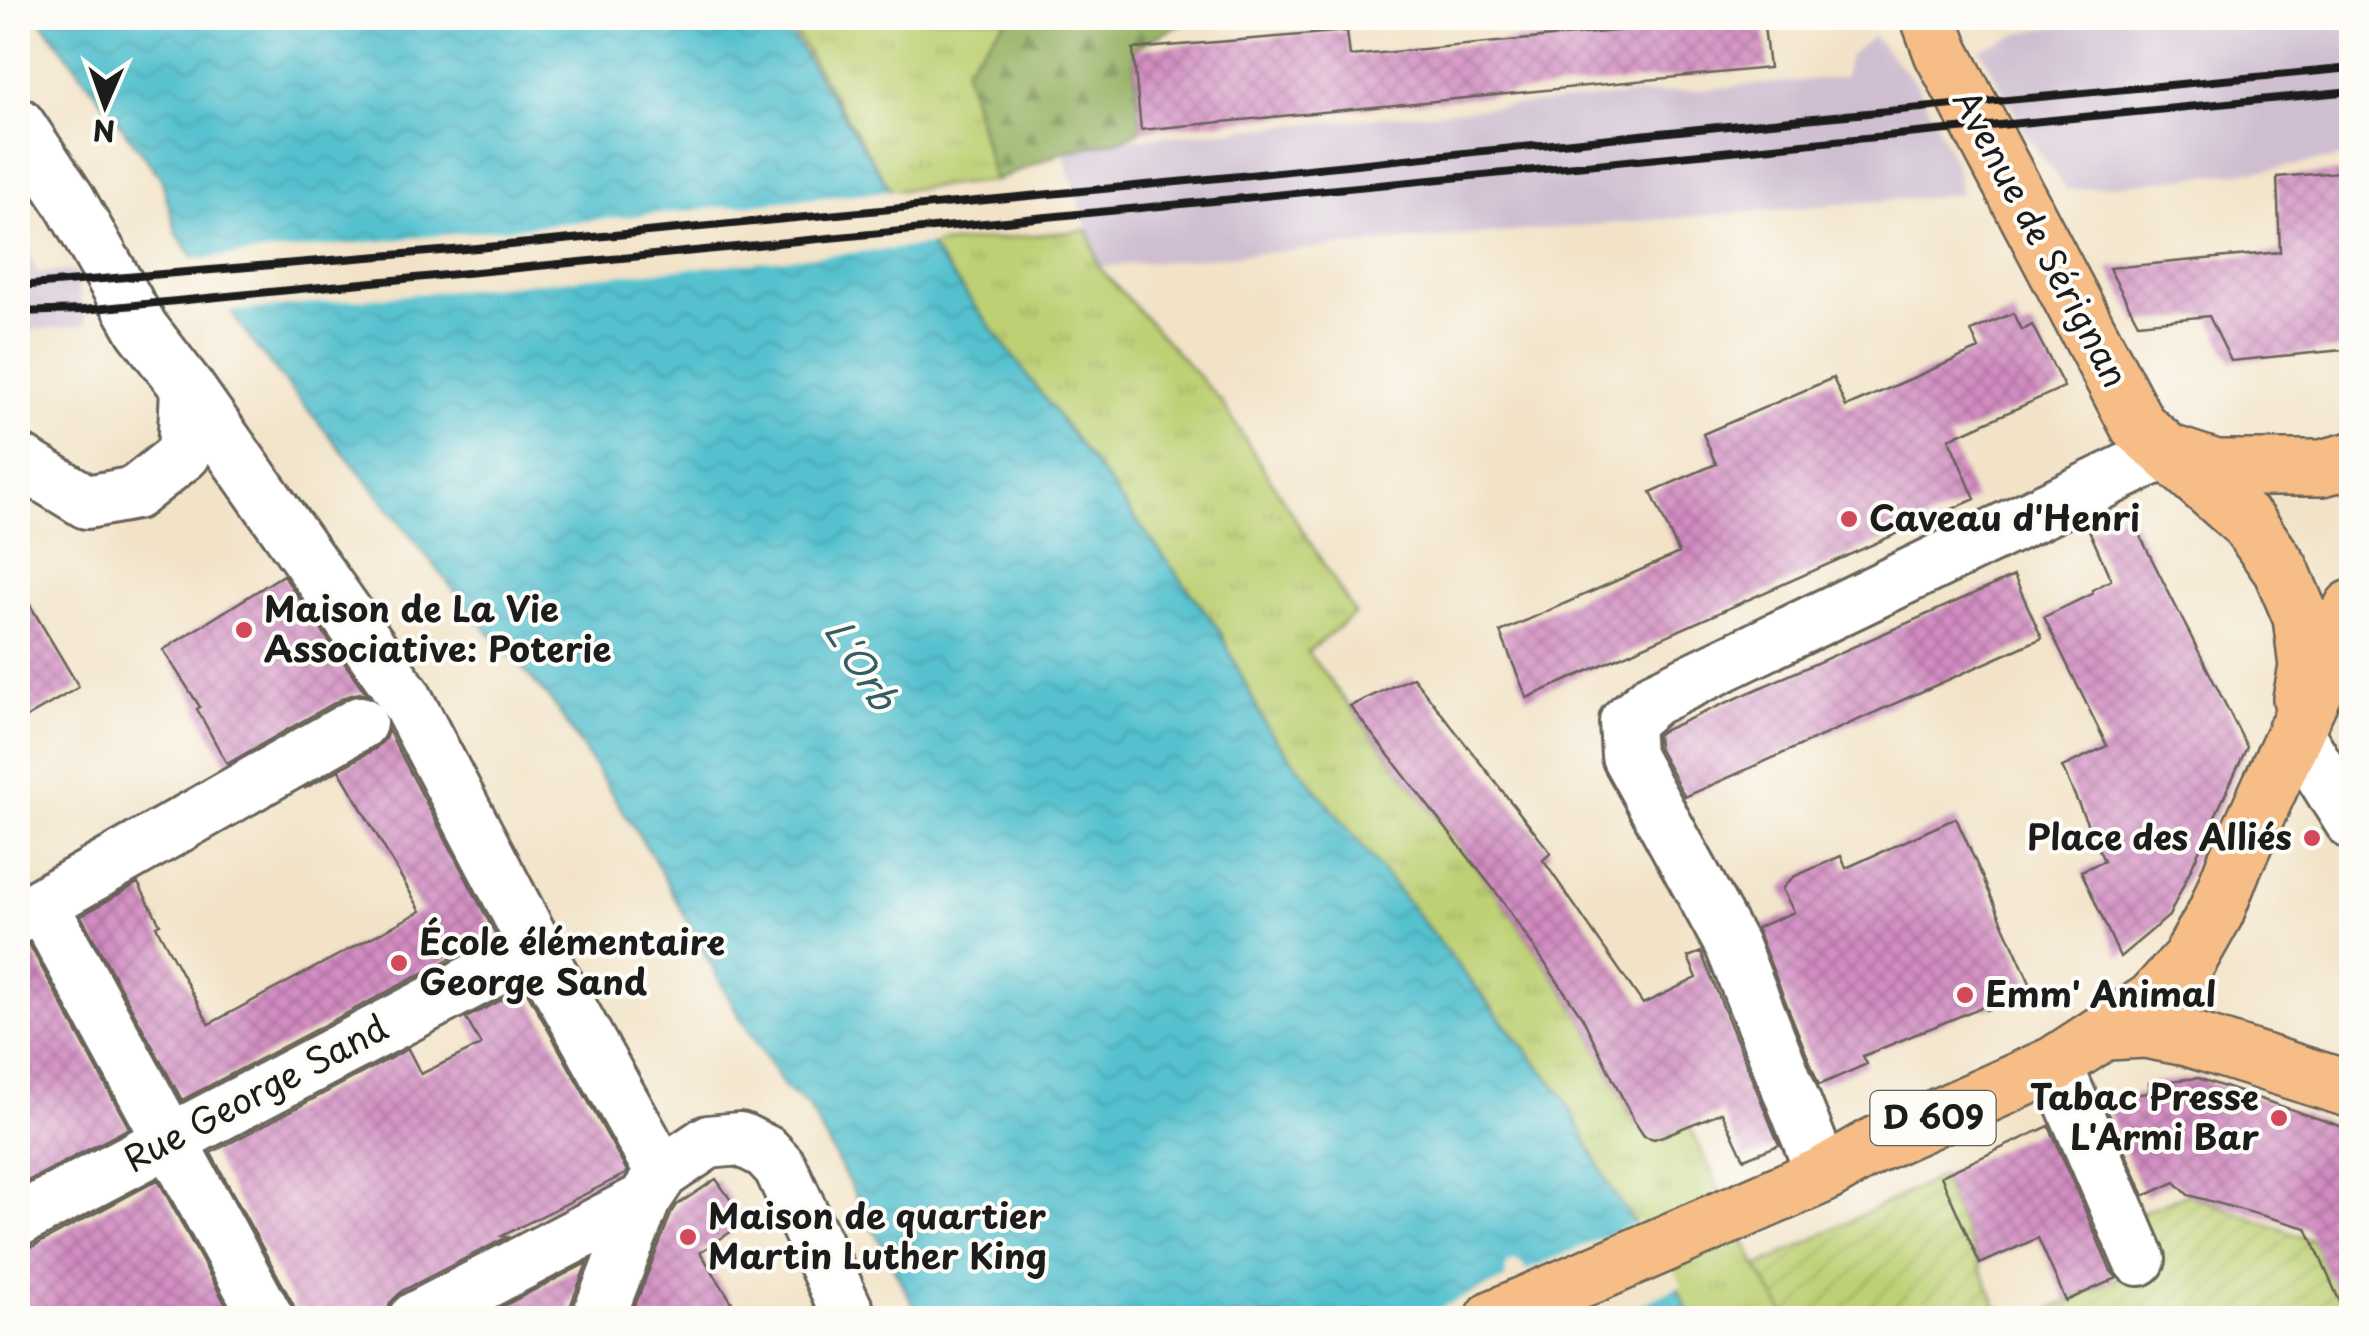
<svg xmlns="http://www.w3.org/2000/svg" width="2369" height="1336" font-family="'Playpen Sans',sans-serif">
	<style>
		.railway { fill: #cebed0 }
		.grass { fill: url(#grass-tufts); stroke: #6c7648; stroke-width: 2.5 }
		.forest { fill: url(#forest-firs); stroke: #596740; stroke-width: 2.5 }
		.garden { fill: url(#garden-furrows); stroke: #6c7648; stroke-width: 2.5 }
		.water { fill: url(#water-waves); stroke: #386e76; stroke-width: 2.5 }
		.pier { fill: #f2e3c8 }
		.building { fill: url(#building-cross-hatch) }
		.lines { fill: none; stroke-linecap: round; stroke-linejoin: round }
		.minor-casing { stroke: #676258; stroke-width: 58 }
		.major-casing { stroke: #676258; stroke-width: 60 }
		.minor { stroke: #fff; stroke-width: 52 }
		.major { stroke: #f6be86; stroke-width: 55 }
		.rail { stroke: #1c1c1c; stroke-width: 8 }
		.poi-dot { fill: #d1495b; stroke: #fdfcf7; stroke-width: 4 }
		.labels { text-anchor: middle; stroke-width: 8; stroke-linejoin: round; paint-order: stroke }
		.shield { fill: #fdfcf7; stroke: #605f5e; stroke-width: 2.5 }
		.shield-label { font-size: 32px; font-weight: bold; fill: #1c1c1c }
		.street-label { font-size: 35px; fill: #1c1c1c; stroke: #fdfcf7 }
		.poi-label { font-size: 35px; font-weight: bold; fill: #1c1c1c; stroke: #fdfcf7; text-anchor: start }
		.water-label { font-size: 38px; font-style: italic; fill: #335e64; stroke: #fdfcf7 }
	</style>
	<defs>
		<pattern id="grass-tufts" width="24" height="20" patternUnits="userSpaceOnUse" patternTransform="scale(2.5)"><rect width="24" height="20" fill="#bdd073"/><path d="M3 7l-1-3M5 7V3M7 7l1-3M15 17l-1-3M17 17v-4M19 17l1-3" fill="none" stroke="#a2b263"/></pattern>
		<pattern id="forest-firs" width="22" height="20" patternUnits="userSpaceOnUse" patternTransform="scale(2.5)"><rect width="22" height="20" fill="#96b265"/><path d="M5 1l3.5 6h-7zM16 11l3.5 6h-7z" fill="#7a9052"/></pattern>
		<pattern id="garden-furrows" width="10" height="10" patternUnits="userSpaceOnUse" patternTransform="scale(2.5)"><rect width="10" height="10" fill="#bdd073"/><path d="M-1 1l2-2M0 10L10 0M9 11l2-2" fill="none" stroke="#a2b263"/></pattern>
		<pattern id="water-waves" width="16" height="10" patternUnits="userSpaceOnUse" patternTransform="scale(2.5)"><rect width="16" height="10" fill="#55c1cf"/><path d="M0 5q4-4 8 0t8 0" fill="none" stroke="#49a5b1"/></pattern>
		<pattern id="building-cross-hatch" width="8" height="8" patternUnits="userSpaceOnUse" patternTransform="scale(2.5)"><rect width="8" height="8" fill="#d38dc2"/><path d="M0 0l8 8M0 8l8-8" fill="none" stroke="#aa729d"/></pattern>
	</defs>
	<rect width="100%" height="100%" fill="#fdfcf7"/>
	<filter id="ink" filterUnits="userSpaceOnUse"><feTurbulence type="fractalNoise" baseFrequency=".01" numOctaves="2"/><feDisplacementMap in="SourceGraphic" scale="20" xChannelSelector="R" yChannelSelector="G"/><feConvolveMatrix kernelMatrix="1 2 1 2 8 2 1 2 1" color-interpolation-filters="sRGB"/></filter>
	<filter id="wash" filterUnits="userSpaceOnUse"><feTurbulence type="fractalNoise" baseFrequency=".0048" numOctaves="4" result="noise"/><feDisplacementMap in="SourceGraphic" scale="40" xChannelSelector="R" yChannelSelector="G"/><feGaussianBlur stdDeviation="2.25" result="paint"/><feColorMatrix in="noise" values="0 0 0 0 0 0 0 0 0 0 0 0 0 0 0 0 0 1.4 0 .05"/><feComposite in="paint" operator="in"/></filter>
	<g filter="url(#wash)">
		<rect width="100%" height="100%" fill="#f2e3c8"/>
		<path class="railway" d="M2097,18H2351V156L2273,169L2067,190L2030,141L1981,49L2021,33Z
			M1873,36L1917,84L1948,148L1958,173L1961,194L1099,267L1063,152L1121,140L1844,77L1849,56Z
			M28,247L37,273L74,271L87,325L18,331V248Z"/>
		<path class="grass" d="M816,18H1008L965,68L994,181L891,191L793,29Z
			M1088,230L1099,267L1221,401L1355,614L1307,652L1498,895L1582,1017L1634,1121C1654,1149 1662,1137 1689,1125L1757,1267L1787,1318H1691L1672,1276L1612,1191L1563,1096L1267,728L1219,630L929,245Z"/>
		<path class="forest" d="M1008,18H1194L1133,49L1141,130L1121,140L1063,152L994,181L965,68Z"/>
		<path class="garden" d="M1941,1176L2002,1318H1787L1757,1267Z
			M2187,1194L2313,1241L2350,1318H2033L2123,1275L2139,1213Z"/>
		<path class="water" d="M39,18H772L781,35L790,32L891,191L929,245L1219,630L1267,728L1563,1096L1612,1191L1672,1276L1691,1318H920L808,1105L786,1089L735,1009L653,857L551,700L477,619L372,487L252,342L177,234L161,178Z"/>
		<path class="pier" d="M897,190L935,245L225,312L189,260Z
			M1640,1221L1676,1273L1682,1286L1610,1318H1417L1505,1279L1506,1266L1513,1261L1520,1262L1527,1270Z"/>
		<g id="blocks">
			<path class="building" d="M1753,18H1763L1769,68L1141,130L1133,49L1347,31L1350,56Z
				M2352,171V349L2231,361L2209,316L2138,323L2109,268L2280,252L2277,177Z
				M2013,313L2021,330L2032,325L2064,387L1949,439L1975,499L1527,698L1500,632L1679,553L1651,492L1716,464L1703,434L1833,378L1846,407L1979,349L1971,331Z
				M2128,512L2247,747L2169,916L2120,957L2081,871L2104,861L2062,767L2107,746L2044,617L2093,593L2092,590L2111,580L2089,530Z
				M283,575L367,695L359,693L345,697L227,764L197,709L200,707L163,650Z
				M2014,576L2042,638L1685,797L1658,748L1657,735L1662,731Z
				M18,585L79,687L18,722Z
				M1413,677L1551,853L1543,860L1643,1004L1697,978L1688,957L1701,952L1779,1145L1744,1159L1722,1112L1663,1136L1654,1139L1644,1136L1634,1121L1582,1017L1498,895L1350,706Z
				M388,730L498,939L482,942L182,1100L81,916L138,883L160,924L156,926L209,1024L421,911L339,770L304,789L375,749L385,739Z
				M1956,818L2033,990L1986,1010L1984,1006L1863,1056L1867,1064L1819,1085L1756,928L1794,912L1782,889L1793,877L1841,856L1846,868Z
				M29,944L129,1128L18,1186V947Z
				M522,983L627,1171L625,1174L502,1236L507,1237L402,1291L390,1303L386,1318H297L293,1304L211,1153L408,1049L421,1074L481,1045L466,1018L510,996Z
				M2198,1078L2352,1130V1318H2347L2307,1228L2188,1195L2175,1182L2144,1196L2106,1107L2123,1101L2122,1096L2149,1093V1083Z
				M2049,1126L2111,1271L2117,1278L2066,1301L2038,1238L1980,1264L1941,1176Z
				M716,1179L746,1222L700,1252L742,1318H630L671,1214L677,1205Z
				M158,1180L233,1318H18V1250L32,1247Z
				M587,1263L570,1307L569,1318H480Z"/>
		</g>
	</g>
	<g filter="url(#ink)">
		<use href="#blocks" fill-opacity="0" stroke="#676258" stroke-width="2.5"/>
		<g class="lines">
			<defs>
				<path id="minor" d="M18,124L69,200L142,329L187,387L405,697L536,947L662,1173
					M18,460L87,502L135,493L184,454L187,387
					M2295,731L2352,823
					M41,904L267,1318
					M18,917L360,723
					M2055,1064L2139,1259
					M1823,1175L1732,946L1628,756L1626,722L1653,699L2165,452
					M18,1220L496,969
					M416,1318L644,1200
					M598,1318L644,1200L662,1173L708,1142L740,1139L766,1152L780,1167L850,1318"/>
				<path id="major" d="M1929,18L1942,53L2138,426L2249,524L2281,570L2301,617L2307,667L2301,699
					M2173,454L2216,468H2322L2352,460
					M2107,1032L2145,1030L2187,1038L2352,1090
					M1494,1318L1823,1175L1877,1144L2055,1064L2153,1000L2189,960L2216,912L2234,865L2352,608"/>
			</defs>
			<use href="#minor" class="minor-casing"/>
			<use href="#major" class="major-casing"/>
			<use href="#minor" class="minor"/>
			<use href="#major" class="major"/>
			<path class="rail" d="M18,286L477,248L1240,176L1728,126L2352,68
				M18,312L83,310L2352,91"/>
		</g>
	</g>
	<g class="poi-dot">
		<circle cx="1849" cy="519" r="10"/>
		<circle cx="244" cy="630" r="10"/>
		<circle cx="2312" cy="838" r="10"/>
		<circle cx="399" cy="963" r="10"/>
		<circle cx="1965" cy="995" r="10"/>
		<circle cx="2279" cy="1118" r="10"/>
		<circle cx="688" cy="1237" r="10"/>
	</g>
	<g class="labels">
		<rect class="shield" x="1870.5" y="1091" width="125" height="54" rx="8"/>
		<g class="shield-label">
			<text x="1933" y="1129">D 609</text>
		</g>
		<g class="street-label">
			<text transform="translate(2040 239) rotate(62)" y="12">Avenue de Sérignan</text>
			<text transform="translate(256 1094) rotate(-28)" y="12">Rue George Sand</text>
		</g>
		<g class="poi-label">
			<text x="1869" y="531">Caveau d'Henri</text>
			<text x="264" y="622">Maison de La Vie<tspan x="264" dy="40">Associative: Poterie</tspan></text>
			<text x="2292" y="850" text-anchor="end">Place des Alliés</text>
			<text x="419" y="955">École élémentaire<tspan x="419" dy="40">George Sand</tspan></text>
			<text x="1985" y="1007">Emm' Animal</text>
			<text x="2259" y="1110" text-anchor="end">Tabac Presse<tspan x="2259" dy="40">L'Armi Bar</tspan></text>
			<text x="708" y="1229">Maison de quartier<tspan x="708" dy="40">Martin Luther King</tspan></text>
		</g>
		<g class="water-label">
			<text transform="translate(860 665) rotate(58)" y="13">L'Orb</text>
		</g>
	</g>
	<rect width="2369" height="1336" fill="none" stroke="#fdfcf7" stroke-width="60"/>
	<g transform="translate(105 105) rotate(182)" stroke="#fdfcf7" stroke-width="8" paint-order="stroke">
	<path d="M0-8L18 38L0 25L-18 38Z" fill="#1c1c1c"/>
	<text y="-15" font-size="28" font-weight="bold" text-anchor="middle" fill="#1c1c1c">N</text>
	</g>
</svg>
